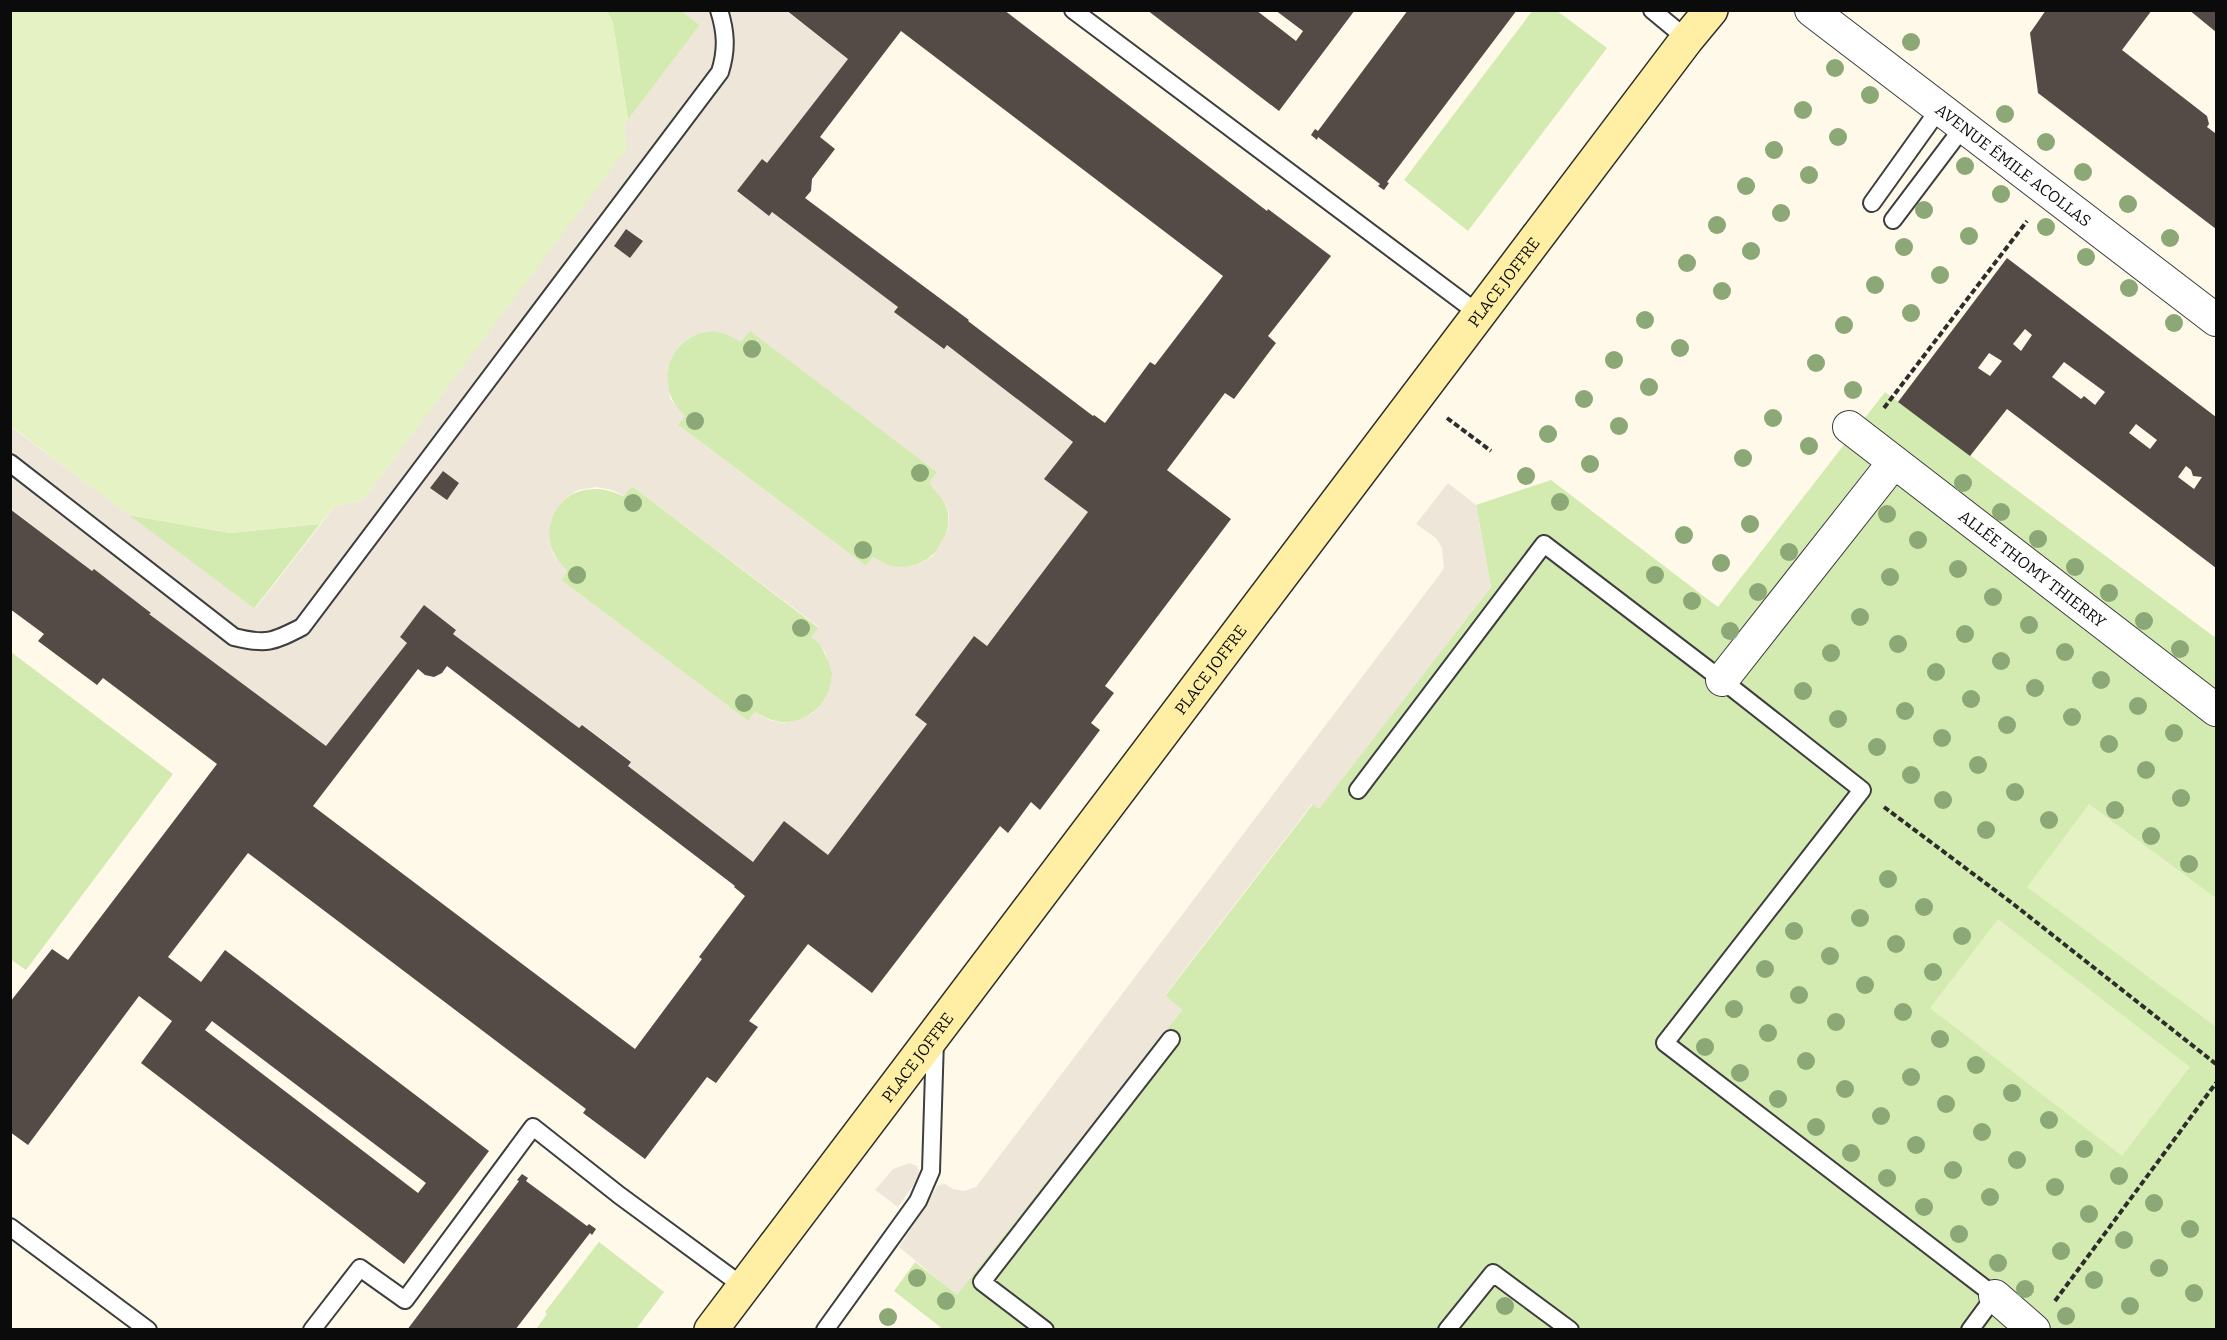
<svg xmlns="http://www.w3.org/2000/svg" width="2227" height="1340" font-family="Bitter,serif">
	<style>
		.green { fill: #d3ebb0 }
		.pitch { fill: #e5f2c3 }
		.plaza { fill: #eee7d9; fill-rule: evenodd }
		.building { fill: #544b47; fill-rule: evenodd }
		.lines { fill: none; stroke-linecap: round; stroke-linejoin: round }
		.lane-casing { stroke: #3e3e3e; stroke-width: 20 }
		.street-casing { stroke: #3e3e3e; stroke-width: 34 }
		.secondary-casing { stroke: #2d2d2d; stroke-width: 36 }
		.path { stroke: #2d2d2d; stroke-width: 4; stroke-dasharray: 6 3; stroke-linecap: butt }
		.lane { stroke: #fff; stroke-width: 16 }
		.street { stroke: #fff; stroke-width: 32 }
		.secondary { stroke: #ffefa4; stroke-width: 33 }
		.tree { fill: #8ca876 }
		.labels { text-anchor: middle; stroke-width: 6; stroke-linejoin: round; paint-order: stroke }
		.street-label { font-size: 16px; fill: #0b0b0b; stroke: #fff }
	</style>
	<rect width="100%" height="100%" fill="#fff9e9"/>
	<path class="green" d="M1533,10L1557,11L1607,48L1468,231L1404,180Z
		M607,11H682L700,25L628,120L613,23Z
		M750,330L937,472L930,483C938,492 947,502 948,515C952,546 921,574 890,566C884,564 878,560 873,557L866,566L678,425C678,420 678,415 677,411C675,402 669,396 667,384C664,356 686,330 715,331C724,332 733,337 741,341Z
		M1885,392L2216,638V1329L944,1330L894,1291L915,1262L957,1294L1182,1010L1165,996L1313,804L1319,808L1491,587L1476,505L1551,480L1718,607Z
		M632,486L819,628C819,632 819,637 820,642C822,652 831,661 832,672C834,699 808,725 781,722C771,721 764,717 755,712L748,721L561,580L567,571C523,529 566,468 623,496Z
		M128,515L230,533L320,524L254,609Z
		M11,652L173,774L26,970L10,959Z
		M599,1242L664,1292L636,1329H536L547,1314L545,1312Z"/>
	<path class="pitch" d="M11,11H607L613,23L628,120L624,125L628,148L362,501L335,506L320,524L230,533L128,515L11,426Z
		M2089,804L2216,898V1027L2027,887Z
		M1998,919L2190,1067L2122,1156L1930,1008Z"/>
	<path class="plaza" d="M682,11H786L848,59L767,163L762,159L737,192L769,215L772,212L898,307L895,312L943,349L947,345L1073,442L1045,479L1088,512L987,646L974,637L916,715L927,724L828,855L784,821L753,862L628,766L631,761L583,725L579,728L453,634L456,629L424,606L400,637L407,643L326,746L149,614L150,612L94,569L92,571L11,509L10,426L255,609L335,506L362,501L627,148L624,125L700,25ZM626,229L643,240L630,258L614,246ZM715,331L728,335L741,342L750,331L937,472L929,483L946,504L949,516L948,530L933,556L920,564L904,567L890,566L873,557L866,566L678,425L685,416L670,399L667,370L671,359L678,347L688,338L701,333ZM443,471L447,499L430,488ZM632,486L819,627L811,637L820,644L825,652L832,673L830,687L824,701L813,713L799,720L783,723L769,720L755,712L748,721L561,580L567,571L554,556L549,540L550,527L553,515L559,506L567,497L578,490L597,487L612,490L624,496Z
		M1448,483L1476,505L1491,587L1319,809L1312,804L1165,995L1182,1010L957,1295L899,1247L938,1185L945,1184L953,1189L964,1191L976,1187L1440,574L1444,568L1442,548L1436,538L1416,524Z
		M910,1163L917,1166L919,1173L915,1183L898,1207L875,1190L893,1169Z"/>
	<path class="building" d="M786,10H1004L1267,211L1268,209L1331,256L1268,336L1276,343L1234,399L1225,393L1167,470L1231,519L1105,686L1114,693L1091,723L1100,730L1040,810L1031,802L1008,833L1000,826L872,993L808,944L749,1021L758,1027L716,1083L707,1077L645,1159L583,1113L586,1109L248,853L168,957L201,982L225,950L489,1151L404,1264L141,1063L172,1021L139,996L28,1145L10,1132V1002L52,949L68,960L217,764L103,678L97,685L38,641L44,634L10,609V509L92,571L94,569L151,613L149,614L326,746L407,643L400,637L424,605L456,630L453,634L579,728L582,725L631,762L628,766L753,862L784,821L828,855L927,724L915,715L974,636L987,646L1088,512L1044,479L1073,442L947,345L944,349L894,312L898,307L772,212L769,216L737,191L762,159L767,163L848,59ZM901,31L1223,276L1155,365L1150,362L1105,423L1094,415L1093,416L968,321L969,320L805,198L811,191L812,179L835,149L820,137ZM447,666L735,886L734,887L745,896L699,957L702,959L635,1049L313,806L418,669L425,675L434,677L442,673ZM212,1021L426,1183L418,1193L205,1030Z
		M1147,10H1256L1296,41L1303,31L1275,10H1355L1279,111Z
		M1408,10H1517L1387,182L1389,183L1384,190L1378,186L1380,184L1318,137L1317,140L1311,135L1315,129L1318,131Z
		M2046,10H2152L2122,50L2207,116L2209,124L2207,127L2215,133L2216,131V229L2038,93L2030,33Z
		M2189,10H2216V32L2194,14Z
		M626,229L643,241L630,258L614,246Z
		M2007,258L2216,417V568L2007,409L1970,456L1898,402ZM2025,329L2032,335L2021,351L2013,344ZM1989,353L2002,361L1990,376L1978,368ZM2064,362L2105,392L2095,405L2084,396L2081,399L2052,377ZM2136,424L2157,440L2150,449L2129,433ZM2186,466L2191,470L2193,476L2202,477L2194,489L2178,477Z
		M443,471L459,483L447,500L430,488Z
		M522,1174L528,1178L526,1181L587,1226L589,1224L596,1229L592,1235L590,1233L515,1330H407L519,1181L517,1180Z"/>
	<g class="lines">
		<defs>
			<path id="lane" d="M1073,10L1479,314
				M1652,10L1687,39
				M1872,203L1940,108
				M1893,220L1964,126
				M10,463L234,637C266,645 273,642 302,627L720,72C727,50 726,32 719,10
				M1358,790L1544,544L1722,680L1862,790L1665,1043L1995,1296L1970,1330
				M10,1227L148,1330
				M312,1330L360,1268L405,1300L533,1127L619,1195L744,1287
				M825,1330L918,1201L931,1171L935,1039
				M1045,1330L982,1282L1171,1039
				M1447,1330L1493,1273L1570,1330"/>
			<g id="street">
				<path id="s1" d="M1811,10L2216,320"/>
				<path id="s2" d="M1849,427L2216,710"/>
				<path d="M1722,680L1894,462"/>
				<path d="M1995,1296L2034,1330"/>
			</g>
			<g id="secondary">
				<path id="s3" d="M711,1330L1687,39L1711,10"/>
			</g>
		</defs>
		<use href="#lane" class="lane-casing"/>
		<use href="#street" class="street-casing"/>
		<use href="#secondary" class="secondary-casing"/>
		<path class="path" d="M1884,408L2027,221
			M1447,418L1491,451
			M1884,807L2012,903L2216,1064
			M2055,1301L2216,1083"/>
		<use href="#lane" class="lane"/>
		<use href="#street" class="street"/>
		<use href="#secondary" class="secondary"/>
	</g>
	<g class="tree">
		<circle cx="1911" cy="42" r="9"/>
		<circle cx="1835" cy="68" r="9"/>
		<circle cx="1870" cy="95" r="9"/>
		<circle cx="1803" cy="110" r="9"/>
		<circle cx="2005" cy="114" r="9"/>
		<circle cx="1838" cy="137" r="9"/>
		<circle cx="2046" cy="142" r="9"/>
		<circle cx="1774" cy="150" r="9"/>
		<circle cx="1965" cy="166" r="9"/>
		<circle cx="2083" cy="172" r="9"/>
		<circle cx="1809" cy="175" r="9"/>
		<circle cx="1746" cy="186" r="9"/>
		<circle cx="2001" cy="194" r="9"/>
		<circle cx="2128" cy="204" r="9"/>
		<circle cx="1924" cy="210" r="9"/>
		<circle cx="1781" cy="213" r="9"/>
		<circle cx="1717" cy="225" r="9"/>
		<circle cx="2046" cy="227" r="9"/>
		<circle cx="1969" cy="236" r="9"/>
		<circle cx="2170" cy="238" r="9"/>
		<circle cx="1904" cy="247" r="9"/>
		<circle cx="1751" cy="251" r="9"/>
		<circle cx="2086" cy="257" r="9"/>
		<circle cx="1687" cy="263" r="9"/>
		<circle cx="1940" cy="275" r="9"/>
		<circle cx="1875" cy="285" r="9"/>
		<circle cx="2129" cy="288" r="9"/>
		<circle cx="1722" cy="291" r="9"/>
		<circle cx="1911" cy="313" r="9"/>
		<circle cx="1645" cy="320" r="9"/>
		<circle cx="2174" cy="323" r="9"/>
		<circle cx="1844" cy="325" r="9"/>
		<circle cx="1680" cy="348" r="9"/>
		<circle cx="752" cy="349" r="9"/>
		<circle cx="1614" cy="360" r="9"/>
		<circle cx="1816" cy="363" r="9"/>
		<circle cx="1649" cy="387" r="9"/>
		<circle cx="1853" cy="390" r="9"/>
		<circle cx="1584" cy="399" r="9"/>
		<circle cx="1773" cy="418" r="9"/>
		<circle cx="695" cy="421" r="9"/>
		<circle cx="1619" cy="426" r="9"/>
		<circle cx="1548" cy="434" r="9"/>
		<circle cx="1809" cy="446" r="9"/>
		<circle cx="1743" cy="458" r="9"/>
		<circle cx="1590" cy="464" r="9"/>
		<circle cx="920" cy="473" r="9"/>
		<circle cx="1526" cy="476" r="9"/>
		<circle cx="1963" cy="483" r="9"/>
		<circle cx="1560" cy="502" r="9"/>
		<circle cx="633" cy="503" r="9"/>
		<circle cx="2001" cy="512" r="9"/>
		<circle cx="1887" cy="514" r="9"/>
		<circle cx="1750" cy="524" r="9"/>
		<circle cx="1684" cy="535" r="9"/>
		<circle cx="2038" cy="539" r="9"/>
		<circle cx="1918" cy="540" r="9"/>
		<circle cx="863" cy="550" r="9"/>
		<circle cx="1789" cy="552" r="9"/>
		<circle cx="1721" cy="563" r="9"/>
		<circle cx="2075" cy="567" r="9"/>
		<circle cx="1958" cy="569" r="9"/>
		<circle cx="577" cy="575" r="9"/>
		<circle cx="1655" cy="575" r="9"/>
		<circle cx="1890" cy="577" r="9"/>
		<circle cx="1758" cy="592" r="9"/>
		<circle cx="2109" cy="593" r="9"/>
		<circle cx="1993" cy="597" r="9"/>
		<circle cx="1692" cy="601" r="9"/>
		<circle cx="1860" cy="617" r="9"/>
		<circle cx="2144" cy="621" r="9"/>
		<circle cx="2029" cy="625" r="9"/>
		<circle cx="801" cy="628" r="9"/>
		<circle cx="1730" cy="631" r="9"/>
		<circle cx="1965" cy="634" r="9"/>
		<circle cx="1898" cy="644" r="9"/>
		<circle cx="2180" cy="649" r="9"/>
		<circle cx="2065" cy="652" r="9"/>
		<circle cx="1831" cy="653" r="9"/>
		<circle cx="2001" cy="661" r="9"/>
		<circle cx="1936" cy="672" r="9"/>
		<circle cx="2101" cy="680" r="9"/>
		<circle cx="2035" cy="688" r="9"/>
		<circle cx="1803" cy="691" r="9"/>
		<circle cx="1971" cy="699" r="9"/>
		<circle cx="744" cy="703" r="9"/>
		<circle cx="2138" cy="706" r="9"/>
		<circle cx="1905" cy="711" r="9"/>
		<circle cx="2072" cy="717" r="9"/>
		<circle cx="1838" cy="719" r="9"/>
		<circle cx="2007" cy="725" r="9"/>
		<circle cx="2174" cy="733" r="9"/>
		<circle cx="1942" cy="738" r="9"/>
		<circle cx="2109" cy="744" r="9"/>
		<circle cx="1877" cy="747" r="9"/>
		<circle cx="1978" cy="765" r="9"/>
		<circle cx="2146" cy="770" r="9"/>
		<circle cx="1911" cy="775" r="9"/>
		<circle cx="2015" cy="792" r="9"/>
		<circle cx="2181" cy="798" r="9"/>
		<circle cx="1943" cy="800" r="9"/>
		<circle cx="2115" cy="810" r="9"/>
		<circle cx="2049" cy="820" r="9"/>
		<circle cx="1986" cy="830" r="9"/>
		<circle cx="2151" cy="836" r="9"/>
		<circle cx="2189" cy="864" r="9"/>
		<circle cx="1888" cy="879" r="9"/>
		<circle cx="1924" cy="907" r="9"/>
		<circle cx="1860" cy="918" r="9"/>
		<circle cx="1794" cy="931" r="9"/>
		<circle cx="1962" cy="936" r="9"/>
		<circle cx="1896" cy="944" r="9"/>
		<circle cx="1830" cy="956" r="9"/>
		<circle cx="1765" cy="969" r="9"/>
		<circle cx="1933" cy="972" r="9"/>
		<circle cx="1865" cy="985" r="9"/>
		<circle cx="1799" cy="995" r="9"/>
		<circle cx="1734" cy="1009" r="9"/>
		<circle cx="1903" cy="1012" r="9"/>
		<circle cx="1836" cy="1022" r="9"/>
		<circle cx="1768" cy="1033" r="9"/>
		<circle cx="1940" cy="1039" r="9"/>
		<circle cx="1705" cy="1047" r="9"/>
		<circle cx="1806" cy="1061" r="9"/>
		<circle cx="1976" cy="1065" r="9"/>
		<circle cx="1740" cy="1073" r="9"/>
		<circle cx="1911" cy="1077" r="9"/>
		<circle cx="1845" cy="1089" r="9"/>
		<circle cx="2012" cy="1093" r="9"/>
		<circle cx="1778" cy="1099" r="9"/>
		<circle cx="1946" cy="1104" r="9"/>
		<circle cx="1881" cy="1116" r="9"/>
		<circle cx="2049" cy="1120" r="9"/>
		<circle cx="1816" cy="1127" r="9"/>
		<circle cx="1982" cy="1132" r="9"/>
		<circle cx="1916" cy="1145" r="9"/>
		<circle cx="2084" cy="1149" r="9"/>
		<circle cx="1851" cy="1153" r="9"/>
		<circle cx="2017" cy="1160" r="9"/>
		<circle cx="1953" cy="1170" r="9"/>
		<circle cx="2119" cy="1176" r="9"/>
		<circle cx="1887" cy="1178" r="9"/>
		<circle cx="2055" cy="1187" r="9"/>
		<circle cx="1990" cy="1197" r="9"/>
		<circle cx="2154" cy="1203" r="9"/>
		<circle cx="1924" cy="1207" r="9"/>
		<circle cx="2089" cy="1214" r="9"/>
		<circle cx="2190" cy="1229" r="9"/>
		<circle cx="1959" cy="1234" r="9"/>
		<circle cx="2124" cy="1240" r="9"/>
		<circle cx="2061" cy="1251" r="9"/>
		<circle cx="1998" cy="1263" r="9"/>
		<circle cx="2159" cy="1268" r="9"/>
		<circle cx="917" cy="1278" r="9"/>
		<circle cx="2094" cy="1280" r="9"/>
		<circle cx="2025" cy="1289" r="9"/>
		<circle cx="2194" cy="1293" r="9"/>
		<circle cx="946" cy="1301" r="9"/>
		<circle cx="1505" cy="1306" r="9"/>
		<circle cx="2130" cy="1306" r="9"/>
		<circle cx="2066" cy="1316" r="9"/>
		<circle cx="888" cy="1317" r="9"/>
	</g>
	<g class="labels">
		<g class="street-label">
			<text dy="6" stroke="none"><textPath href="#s1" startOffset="255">AVENUE ÉMILE ACOLLAS</textPath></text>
			<text dy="6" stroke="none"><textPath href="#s3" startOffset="1314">PLACE JOFFRE</textPath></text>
			<text dy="6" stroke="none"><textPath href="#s2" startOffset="232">ALLÉE THOMY THIERRY</textPath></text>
			<text dy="6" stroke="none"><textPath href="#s3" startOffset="828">PLACE JOFFRE</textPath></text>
			<text dy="6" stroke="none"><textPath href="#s3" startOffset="342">PLACE JOFFRE</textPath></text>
		</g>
	</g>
	<rect width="2227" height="1340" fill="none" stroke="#0b0b0b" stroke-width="24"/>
</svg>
